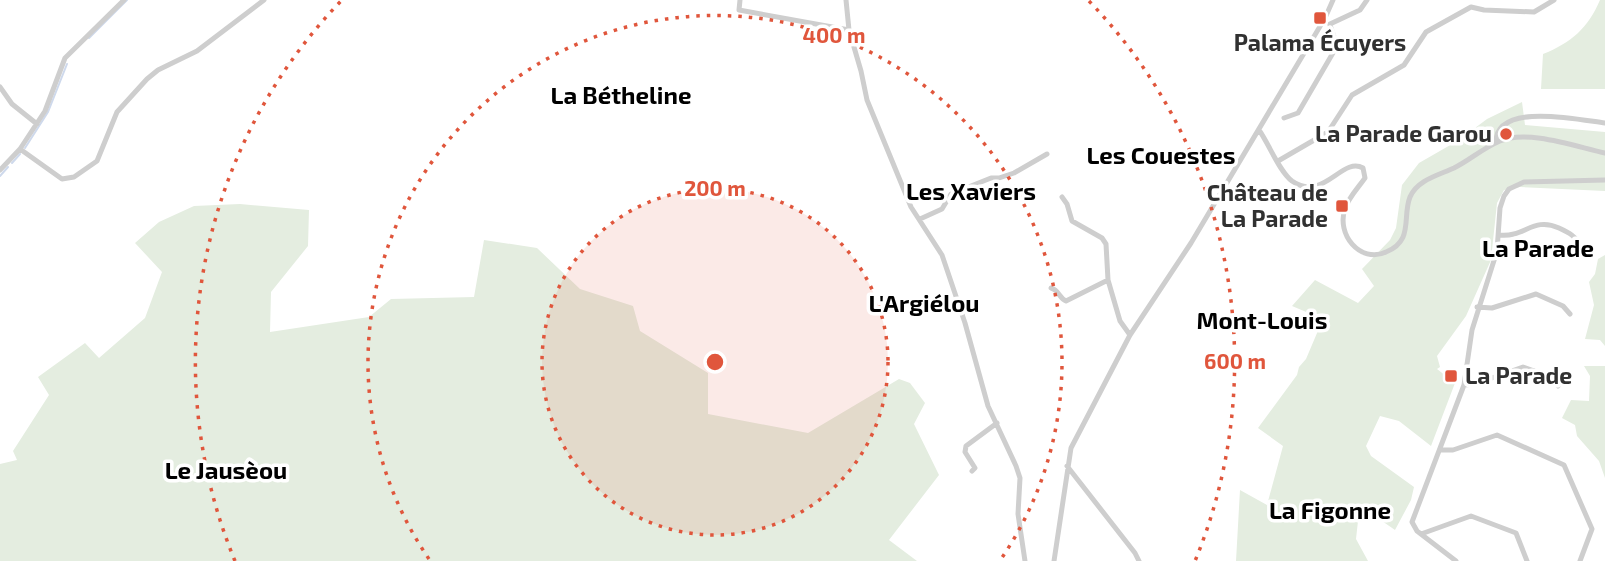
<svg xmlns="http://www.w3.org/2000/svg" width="1605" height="561" font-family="'Exo 2',sans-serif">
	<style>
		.green { fill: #e4ede0 }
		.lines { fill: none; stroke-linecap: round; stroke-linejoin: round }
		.stream { stroke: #ced9ec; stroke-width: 2 }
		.minor { stroke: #cecece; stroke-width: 5 }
		.ring { fill: none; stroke: #e0563c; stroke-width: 3.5; stroke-dasharray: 3.5 7 }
		.poi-dot { fill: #e0563c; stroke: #fff; stroke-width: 2.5 }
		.labels { text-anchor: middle; stroke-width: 7; stroke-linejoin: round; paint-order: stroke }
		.poi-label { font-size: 23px; font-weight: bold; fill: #313131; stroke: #fff; text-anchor: end }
		.neighbourhood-label { font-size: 24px; font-weight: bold; fill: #000; stroke: #fff }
		.centre { fill: #e0563c; stroke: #fff; stroke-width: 3.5 }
		.ring-label { font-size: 21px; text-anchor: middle; font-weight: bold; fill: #e0563c; stroke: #fff; stroke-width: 7; stroke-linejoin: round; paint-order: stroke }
	</style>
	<rect width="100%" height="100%" fill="#fff"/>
	<path class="green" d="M1600,0H1605V89H1541L1543,54C1571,43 1588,28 1600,0Z
		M1522,102L1525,125L1605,132V191L1520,187L1504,190L1497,203L1491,260L1466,316L1437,356L1440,367L1437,369L1455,383L1431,446L1399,421L1380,416L1366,446L1371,456L1414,487L1411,500L1395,530L1369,512L1358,521L1356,539L1368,561H1236L1240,490L1267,505L1283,446L1258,428L1297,375L1299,367L1306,359L1320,326L1311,314L1292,306L1315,280L1358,303L1374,286L1362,269L1390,240L1396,228L1402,185L1419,163L1459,140L1487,119Z
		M240,204L309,210L308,246L271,292L270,332L369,317L391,299L474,297L484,240L537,248L580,289L633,306L640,331L708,373V414L808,433L899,379L910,383L925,403L914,424L939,475L889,540L917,561H0V464L17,460L13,451L49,395L38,377L85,343L99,358L145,318L162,272L135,243L159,222L194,206Z
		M1605,255V346L1600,340L1585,339L1594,305L1589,282L1595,274L1598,259Z
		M1584,366H1605V478L1599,461L1577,436L1575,425L1562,418L1571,400L1589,401L1590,376Z"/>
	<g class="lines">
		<path class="stream" d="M89,38L127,0
			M25,148L48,112L67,64
			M12,163L20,154
			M0,176L8,167"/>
		<path class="minor" d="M740,0L739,10L849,30
			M846,0L849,30L861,71L867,100L911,207L942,255L965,323L988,406L1016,466L1020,478L1018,514L1025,561
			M1330,24L1360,10L1367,0
			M0,87L12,104L37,124
			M1284,118L1298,113L1337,46L1330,25
			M1259,130C1269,144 1279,171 1292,181C1323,203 1342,156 1363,168L1365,178C1358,188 1348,198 1345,209C1336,234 1360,264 1386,252C1414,241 1402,217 1410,197C1417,180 1439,175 1454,168C1470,160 1483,148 1500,141C1527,129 1577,147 1605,153
			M1496,143C1495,101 1580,120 1605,123
			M20,149L62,179L74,177L97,161L117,112L147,79L158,70L197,51L264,0
			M1278,161L1328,132L1352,95L1404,65L1426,32L1471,7L1484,10L1534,12L1554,0
			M0,170L20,149L45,111L65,58L124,0
			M1062,197L1067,204L1072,221L1102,238L1106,244L1108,280L1120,321L1130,335
			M920,219L942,209L951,194L991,178H999L1014,173L1047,154
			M1499,235C1525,238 1533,216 1559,228C1570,233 1575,236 1581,246
			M1051,288C1059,290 1059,298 1066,301L1108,280
			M1477,307L1492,308L1536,294L1563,306L1570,314
			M1464,385L1475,384L1523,367L1551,377L1558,386
			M1440,450H1453L1497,435L1564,465L1592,529L1580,561
			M1067,466L1135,553L1139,561
			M972,471L975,468L965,452L966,446L997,423
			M1421,534L1471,516L1516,533L1527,561
			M1054,561L1071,448L1130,335L1191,243L1325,18L1333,0
			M1456,561L1417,531L1412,522L1464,385L1472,330L1497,251L1500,208L1504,196L1509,189L1524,182L1605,180"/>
	</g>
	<circle cx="715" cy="362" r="173" fill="#e0563c" fill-opacity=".12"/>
	<g class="ring">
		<circle cx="715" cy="362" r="173"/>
		<path d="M429 559A347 347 0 1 1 1001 559"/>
		<path d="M235 561A520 520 0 0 1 341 1M1089 1A520 520 0 0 1 1195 561"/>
	</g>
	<g class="poi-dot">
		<rect x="1313" y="11" width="14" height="14" rx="3.5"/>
		<circle cx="1506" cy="134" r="7"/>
		<rect x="1335" y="199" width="14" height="14" rx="3.5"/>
		<rect x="1444" y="369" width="14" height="14" rx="3.5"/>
	</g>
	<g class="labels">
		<g class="poi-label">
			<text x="1320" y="51" text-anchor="middle">Palama Écuyers</text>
			<text x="1492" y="142">La Parade Garou</text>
			<text x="1328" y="201">Château de<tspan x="1328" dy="26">La Parade</tspan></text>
			<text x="1465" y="384" text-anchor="start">La Parade</text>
		</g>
		<g class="neighbourhood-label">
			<text x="621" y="104">La Bétheline</text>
			<text x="1161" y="164">Les Couestes</text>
			<text x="971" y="200">Les Xaviers</text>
			<text x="1538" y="257">La Parade</text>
			<text x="924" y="312">L'Argiélou</text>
			<text x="1262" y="329">Mont-Louis</text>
			<text x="226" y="479">Le Jausèou</text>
			<text x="1330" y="519">La Figonne</text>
		</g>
	</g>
	<circle cx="715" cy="362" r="10" class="centre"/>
	<g class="ring-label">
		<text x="834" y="43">400 m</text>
		<text x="715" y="196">200 m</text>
		<text x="1235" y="369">600 m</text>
	</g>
</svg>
